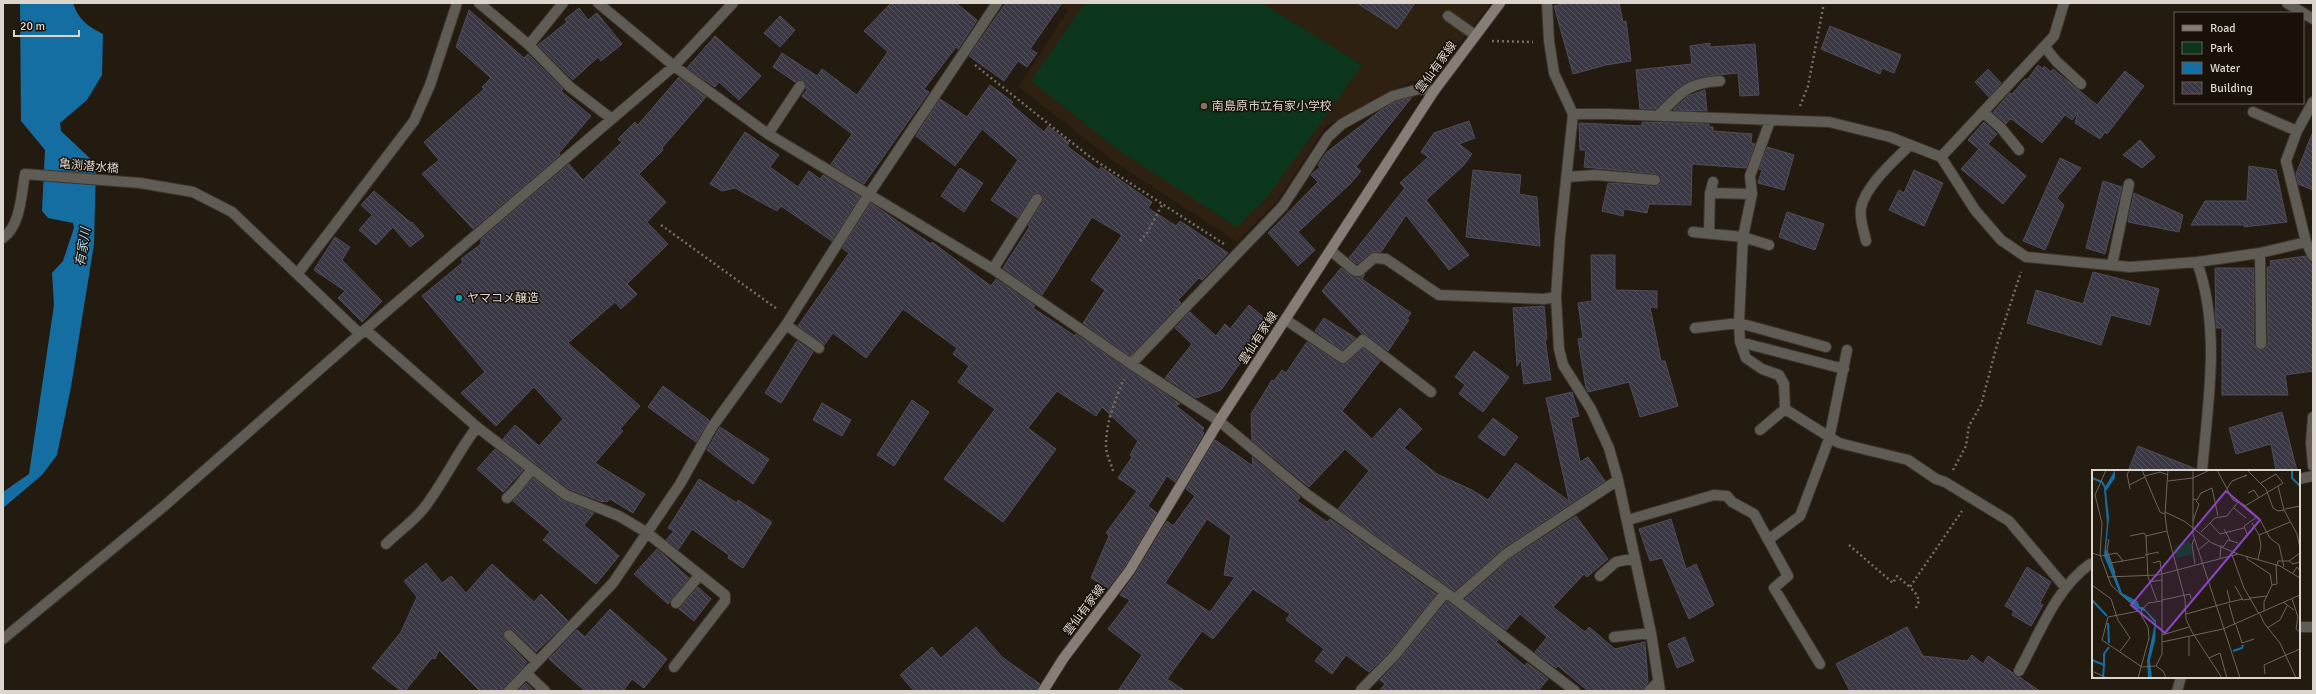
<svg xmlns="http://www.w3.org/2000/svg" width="2316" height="694" font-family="Signika,'Noto Sans JP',sans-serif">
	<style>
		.built { fill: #2e2112 }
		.park { fill: #0b361c }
		.water { fill: #156ea2 }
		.building { fill: url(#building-back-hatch); stroke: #4f4c59; fill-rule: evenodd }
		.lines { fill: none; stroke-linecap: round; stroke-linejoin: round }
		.lane-casing { stroke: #3d342b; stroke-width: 12 }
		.street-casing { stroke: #3d342b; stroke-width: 12 }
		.secondary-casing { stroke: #3d342b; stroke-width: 12 }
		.path { stroke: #766e66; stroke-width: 2.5; stroke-dasharray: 2 3; stroke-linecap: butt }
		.lane { stroke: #5f5b55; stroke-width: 10 }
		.street { stroke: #5f5b55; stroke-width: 10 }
		.secondary { stroke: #867e76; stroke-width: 10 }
		.education-dot { fill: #8d6e63; stroke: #191108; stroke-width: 1.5 }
		.culture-dot { fill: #0f9aa8; stroke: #191108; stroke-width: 1.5 }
		.labels { text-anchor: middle; stroke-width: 3; stroke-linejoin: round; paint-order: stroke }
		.street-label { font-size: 12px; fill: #dbd5ce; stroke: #191108 }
		.poi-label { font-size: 12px; fill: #dbd5ce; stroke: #191108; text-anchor: start }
		.water-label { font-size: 13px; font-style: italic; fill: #acd2ef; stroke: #191108 }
		.inset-river { fill: none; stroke: #156ea2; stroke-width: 2 }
		.inset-road { fill: none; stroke: #6d655c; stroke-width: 1 }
		.view { fill: #8945c1; fill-opacity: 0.15; stroke: #8945c1; stroke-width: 2 }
		.inset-edge { fill: none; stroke: #dbd5ce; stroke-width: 2 }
	</style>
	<defs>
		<pattern id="building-back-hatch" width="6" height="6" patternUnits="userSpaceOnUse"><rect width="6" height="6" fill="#3b3845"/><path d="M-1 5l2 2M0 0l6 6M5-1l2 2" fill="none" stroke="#57545f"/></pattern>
	</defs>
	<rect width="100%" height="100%" fill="#231a10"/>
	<path class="built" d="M1059,3H1491L1428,83L1411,81L1326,126L1278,200L1237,242L1116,163L1019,87L1068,10Z"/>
	<path class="park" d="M1085,3H1262L1362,65L1268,196L1237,227L1117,149L1031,81Z"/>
	<path class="water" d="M20,3H73C78,19 87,26 103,34L102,75L87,100L60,123L61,131L96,164L94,244L71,387L57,455L42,475L3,508V492L29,474L54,305L52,273L63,261L74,228L73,223L48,218L42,211L45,150L21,121Z"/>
	<path class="building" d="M891,3H956L977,20L958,49L956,47L924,89L929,92L864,184L831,164L852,134L802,96L807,90L804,81L800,80L795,82L773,67L782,53L817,76L822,69L857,95L888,52L864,31Z
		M1006,3H1062L1030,49L1037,53L1027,67L1018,61L1004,81L969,56Z
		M1357,3H1415L1397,29Z
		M1567,3H1619L1623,22L1626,21L1631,61L1606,65L1573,74L1554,6Z
		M579,8L588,20L597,13L622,44L601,61L598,57L573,80L538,45L567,22L565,19Z
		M469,10L524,58L528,54L563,89L561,91L591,116L559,153L560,155L473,229L422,174L439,160L424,142L484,89L482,87L491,78L456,47Z
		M780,16L795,30L780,47L764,33Z
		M1830,26L1901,55L1894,73L1882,68L1880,74L1821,49Z
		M715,36L761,76L739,100L719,82L715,87L687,68Z
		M1710,43V47L1755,44L1759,95L1740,96L1738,73L1708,76L1682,85L1656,109H1640L1636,70L1692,64L1690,46Z
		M2038,65L2043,69L2044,66L2051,72L2053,69L2097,105L2125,71L2144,86L2107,134L2105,132L2100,139L2075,123L2078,112L2072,120L2065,115L2042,143L2013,120L2010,119L2006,124L1993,112L2010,93L2012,94L2025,79L2027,80Z
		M1988,69L2001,83L1989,97L1975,82Z
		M679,77L706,97L662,148L663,150L639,174L666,202L647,222L668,244L627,284L637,294L621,309L615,302L568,343L640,406L620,429L623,431L595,463L645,494L633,513L610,499L607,502L604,501L603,502L569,489L503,439L515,425L539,446L563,419L534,387L496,426L461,393L485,372L422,296L463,262L461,259L481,244V239L569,164L583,180L622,142L618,139L635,122L638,125Z
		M990,85L1013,102L1011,104L1044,132L1048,126L1069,143L1067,146L1099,170L1101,167L1152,202L1148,208L1176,226L1180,221L1228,253L1202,280L1199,278L1178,300L1181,303L1130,356L1083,323L1105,290L1091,280L1122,235L1092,217L1042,295L1003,268L1030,226L1028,225L1043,202V196L1038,193H1034L1018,218L991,200L1018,160L982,129L955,166L916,136L940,99L967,117Z
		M1705,90L1707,111L1673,110L1688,96Z
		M1412,97L1356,167L1361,171L1351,183L1298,232L1315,250L1298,266L1268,233L1318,182L1311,175L1320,167L1318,165L1327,152L1381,110L1395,102Z
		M1469,121L1475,138L1459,144L1472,154L1464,165L1426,200L1469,255L1449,270L1406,215L1381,252H1372L1357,264L1349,258L1405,188L1400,183L1428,157L1421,152L1434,133Z
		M1642,122L1709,124V127H1713V131L1752,134L1751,143L1755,144L1746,168L1692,164L1691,205L1649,204L1647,213L1624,209L1623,216L1602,211L1608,183L1655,186L1660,184L1661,178L1656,174L1584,167L1586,150H1580L1579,123L1642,126Z
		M1984,122L1997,134L1988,144L2026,176L2003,204L1961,169L1979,149L1968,140Z
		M745,132L779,155L770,167L798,187L809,171L820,179L823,175L860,197L832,241L781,206L777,211L735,188L722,191L710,184Z
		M2312,134H2313V190L2298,184L2296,174Z
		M2140,140L2155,157L2142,168L2123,155Z
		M1767,147L1794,155L1784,190L1758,183L1762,170L1759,169Z
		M2060,158L2081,168L2057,198L2064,205L2045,250L2023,241Z
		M2249,166L2276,170L2287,222L2244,227V225H2191L2205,201H2247Z
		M960,168L983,183L964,212L941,196Z
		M1473,170L1521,175L1519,194L1537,197L1540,246L1466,237Z
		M1914,170L1943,183L1924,226L1889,210L1899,190L1904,193Z
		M2103,181L2122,187L2105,254L2086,248Z
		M374,191L411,223L412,222L424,236L410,247L393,227L376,245L359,230L372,215L361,205Z
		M2134,193L2183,215L2179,232L2128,222Z
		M871,203L931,244L932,242L991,286L996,279L1035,306L1033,308L1075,336L1076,334L1180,404L1175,405L1204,428L1202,431L1204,433L1175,482L1167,476L1148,506L1157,513L1125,566L1108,588L1091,578L1109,536L1106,533L1137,491L1118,478L1132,457L1130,455L1138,441L1102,407L1096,416L1057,391L1028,428L1056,449L1003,522L944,479L995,409L958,382L969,366L953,354L957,348L903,309L866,358L833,333L824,345L798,326L849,253L842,248Z
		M1787,212L1824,224L1815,250L1779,237Z
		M335,237L350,247L342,260L382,301L362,322L338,298L345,291L314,270Z
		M1591,255H1615V290L1657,291V308L1650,307L1661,361H1665L1678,406L1640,417L1629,382L1588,392L1586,388L1578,339L1583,338L1578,303L1592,301Z
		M2306,256L2313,262V371L2285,375L2288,395H2222V328H2216L2215,268H2254V344L2258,349L2261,350L2266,348L2268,344L2267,267H2271L2270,261Z
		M1341,268L1354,277L1365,274L1362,279L1411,313L1407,319L1409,320L1388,351L1367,335L1362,334L1322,291Z
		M2093,272L2159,289L2150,325L2111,315L2101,345L2027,323L2036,290L2083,304Z
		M1249,305L1267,320L1249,342L1253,345L1221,390L1196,398L1165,378L1192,344L1175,328L1190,312L1216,336L1225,324L1230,329Z
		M1544,306L1547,339H1545L1551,380L1524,384L1521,360L1517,366L1513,308Z
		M1324,318L1356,338L1342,350L1315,331Z
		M797,341L813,352L781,403L765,393Z
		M1307,342L1342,364L1347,363L1363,348L1380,361L1342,411L1372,439L1400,408L1422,429L1404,448L1437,474L1472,490L1488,500L1516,463L1569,501L1546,398L1572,392L1579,416L1571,418L1580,462L1588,457L1605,481L1502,549L1455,591L1338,509L1369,471L1345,449L1309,487L1252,440L1251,414L1272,380L1274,381L1282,370L1286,373Z
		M1474,351L1509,377L1483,412L1459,394L1465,385L1455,377Z
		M663,386L709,420L696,442L648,407Z
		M912,400L929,412L894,466L877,455Z
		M822,403L851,420L842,436L813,420Z
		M2282,412L2297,471H2276L2271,444L2236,454L2229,428Z
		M1493,418L1518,437L1504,456L1478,437Z
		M720,427L769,459L753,484L707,450Z
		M1215,440L1253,466L1252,457L1300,497L1297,501L1327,522L1330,519L1436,594L1390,651L1369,672L1346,655L1332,674L1315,661L1324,649L1286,620L1290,614L1253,589L1213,639L1202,631L1167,679L1185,691H1118L1142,655L1108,629L1130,600L1120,595L1136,573L1167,521L1173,526L1195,496L1186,489ZM1207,519L1231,536L1224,575L1235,577L1210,612L1165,583Z
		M2138,446L2196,469V471H2128Z
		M495,449L523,470L503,492L477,469Z
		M533,478L562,500L594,513L584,525L619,556L596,584L543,540L550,532L513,501Z
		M699,479L737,503L738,500L772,522L743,568L728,558L729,555L692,529L678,550L666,540L674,531L668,528Z
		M1576,516L1608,559L1587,577L1584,574L1553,607L1585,632L1589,627L1615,649L1645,642L1648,682L1643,691H1588L1558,666L1556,668L1535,652L1547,637L1520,614L1506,630L1465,599L1510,559Z
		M1671,519L1686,569L1696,564L1714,605L1689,619L1662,558L1650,561L1639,529Z
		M657,549L689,578L668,604L634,574Z
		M426,563L442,583L451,576L466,593L492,564L534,602L541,594L568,621L536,652L513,630L508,629L504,631V639L527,662L503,691H480L439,650L435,659L432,658L405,691H401L372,668L401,632L417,597L404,581Z
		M2027,567L2051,582L2040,603L2043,605L2031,626L2012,615L2014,611L2005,606Z
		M698,587L711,599L694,621L679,609Z
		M1447,601L1498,640L1496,642L1525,666L1527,663L1548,679L1538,691H1379L1385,684L1380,680L1400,659Z
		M610,609L667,659L644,688L632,679L623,691H585L549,659L577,630L585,637Z
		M976,627L1002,657L1040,684L1037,691H914L900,675L932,647L941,658Z
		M1907,627L1923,656L1967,661L1972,655L1983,664L1988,656L2040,691H1850L1836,664Z
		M1685,637L1694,661L1677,668L1668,644Z
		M526,683L534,691H518Z"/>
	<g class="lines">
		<defs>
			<path id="lane" d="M1448,16L1475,35"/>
			<path id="street" d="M479,3L529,45L570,87L612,119
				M598,3L674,66L768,134L993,269L1131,364L1219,421L1308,495L1455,599L1575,691
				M1547,3L1549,41L1554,73L1573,114L1560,237L1556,297L1559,349L1563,365L1591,409L1609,448L1618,480L1651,633L1660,691
				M2287,3L2313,19
				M529,45L563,3
				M2045,47L2056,61L2081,84
				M2313,102L2297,131L2286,161L2306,242L2313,256
				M1983,112L2001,128L2019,150
				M2253,112L2297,131
				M1573,114H1610L1829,122L1890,137L1941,157L1975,210L2001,240L2026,257L2130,267L2197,262L2260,253L2306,242
				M1658,116C1681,93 1686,83 1720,81
				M1770,121L1750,176L1752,194L1743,237L1739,323L1740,342L1746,358L1762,369L1779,375L1784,384L1785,409L1839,443L1908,460L1936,479L1945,482L2009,521L2065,587
				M768,134L800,86
				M1941,157L2054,36L2064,3
				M1567,177L1595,175L1655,180
				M1710,193L1752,194
				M1693,232L1743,237L1769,245
				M1709,233L1710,193L1713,182
				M3,238C21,225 21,195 25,174L140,183L193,192L232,212L360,334
				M1866,241C1864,231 1859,218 1861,208C1865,186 1895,160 1910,145
				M1331,251L1355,271H1359L1374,258L1386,259L1439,295L1544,299L1556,297
				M2260,253L2261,344
				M2197,262C2221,329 2208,402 2202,471
				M2112,265L2129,184
				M993,269L1037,199
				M298,273L414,121L430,85L457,3
				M1286,320L1343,358L1363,340L1431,392
				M786,325L819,348
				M1695,328L1739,323L1826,347
				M366,330L477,427L566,495L619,516L646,532L725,595V601L674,667
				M1740,342L1844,369
				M1131,364L1283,206L1328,137L1342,124L1393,96L1419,89L1434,91
				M2313,417L2311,443L2313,466
				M1760,430L1785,409
				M2299,479L2313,476
				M507,498L517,488L532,469
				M1628,520L1714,495L1727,496L1732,502L1754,514L1788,576L1774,588L1820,664
				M1768,540L1800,516L1829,439L1847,350
				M386,544C398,532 414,521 424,508C444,482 457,453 477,427
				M1600,576L1616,562L1635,558
				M1455,599L1506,554L1618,480
				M676,603L699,576
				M2299,627H2313
				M509,635L537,662
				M1614,637L1651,633
				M3,639L163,507L360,334L674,66L733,3
				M2019,671C2039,635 2055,589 2090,564L2093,565
				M526,673L545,691
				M1361,690L1395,655L1445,593
				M509,691L613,583L680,484L712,427L786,325L869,194L997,3
				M1649,691L1658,682
				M2177,691L2181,677"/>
			<path id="secondary" d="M1043,691L1063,659L1130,570L1219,421L1434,91L1500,3"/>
		</defs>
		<use href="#lane" class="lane-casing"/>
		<use href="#street" class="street-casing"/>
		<use href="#secondary" class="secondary-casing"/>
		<path class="path" d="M1492,41L1533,42
			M975,65L1090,157L1224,244
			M1800,106L1808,86L1824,3
			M661,225L777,309
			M1140,241L1147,233L1162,205
			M1953,470L1966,446L1969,426L1981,405L1997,345L2021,272
			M1113,471C1111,463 1106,454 1106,446C1106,422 1115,400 1124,379
			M1849,545L1893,583L1897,576L1910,587
			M1916,608L1919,601L1917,595L1910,587L1962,511"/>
		<use href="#lane" class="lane"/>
		<use href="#street" class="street"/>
		<use href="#secondary" class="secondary"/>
	</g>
	<circle class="education-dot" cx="1204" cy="106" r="4"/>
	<circle class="culture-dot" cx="459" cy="298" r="4"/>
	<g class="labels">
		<g class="street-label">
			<text transform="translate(1436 67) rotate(-54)" y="4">雲仙有家線</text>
			<text transform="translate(89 166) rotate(5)" y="4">亀渕潜水橋</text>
			<text transform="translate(1258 338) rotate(-57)" y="4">雲仙有家線</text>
			<text transform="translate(1084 610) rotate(-53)" y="4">雲仙有家線</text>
		</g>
		<g class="poi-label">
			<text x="1212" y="110">南島原市立有家小学校</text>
			<text x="467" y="302">ヤマコメ醸造</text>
		</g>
		<g class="water-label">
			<text transform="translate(82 247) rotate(-81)" y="5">有家川</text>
		</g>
	</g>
	<g transform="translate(2092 470)">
		<rect width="208" height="208" fill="#231a10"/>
		<path d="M98,71L101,84L85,88L82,76Z" fill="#0b361c"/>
		<path d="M23,0V8L14,21L17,48L14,79L30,123L45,131L48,137H51L64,151L63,171L58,190L60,208H56L55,191L63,153L53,141L46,139L28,124L12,86L15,53L12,19Z" fill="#156ea2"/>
		<path class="inset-river" d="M200,0V8L208,16M0,8L10,12L14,19M0,130L15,146M16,153L17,173M141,181L150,178L151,175M0,190L12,195V184L17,177M11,208L12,195"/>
		<path class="inset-road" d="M14,0L3,25L10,53L8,85L19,115L47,141L56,157L57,168L46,208M38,0L35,4L38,19M50,0L68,42L73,44M76,0L73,44L75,61L93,129L94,149L100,162L130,208M101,0V64L148,208M125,0L141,30L151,34L167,48L178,68L187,75L192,97M155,0L174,19L181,38L186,41L192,40M53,6L68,2L76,5M76,11L101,8L118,0M37,15L53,7M186,16L192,40L205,64L208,78M135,19L140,11L155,5L152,7M156,23L162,20L167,28M101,29L105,30L109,23L120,18L126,46M153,36L191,13L184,4L169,13M142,38L154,48M193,39L208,36M73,42L92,51L120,73L146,84L188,96L208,108M101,51L107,34L104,31M118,53L128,64L152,58M160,53L167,65M132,59L138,70M109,62L123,48L135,46L146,32M155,64L152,56L165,47M38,66L52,63L54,66M17,69L15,80L23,103M102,69L100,75L103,94M131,77L136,70L146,73M106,80L117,71M0,83L9,86L25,83L31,91L53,87M53,85L66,82V84M140,85L152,118L167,144M155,86V89L178,104L180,115M128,88L129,75M166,89L169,76L167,65L198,52M197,91L208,83M19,93L31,91M61,93L68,91L70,105V184L64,196M185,95L186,91H197L201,94L208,92M201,103L205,97L208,101M15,107L66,105L146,84M57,112L70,110M0,115L19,129L26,150L38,168L28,181M143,116L151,130L159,129M135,120L138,132L151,129M158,128L175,126M200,129L206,147L204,159L208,162M70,130L98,124L99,129M65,131L56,107L54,66L75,61M191,132L202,140M137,134L143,155M172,141V132L180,115L185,114L184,95M50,143L49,141L56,133L70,131M94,144L138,132M168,144L172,153L188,173L204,208M144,155L150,173L162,169M175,158L188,150L195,136M70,165L97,157M97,167V186M10,170L50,197L64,196L71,201L74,208M10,170L16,147L47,141M70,172L131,159L208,125M194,185L208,179M117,188L128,183L135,208M0,190L1,208M2,202L15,208M173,204L172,195L194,185"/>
		<path class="view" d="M134,21L168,50L73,163L39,135Z"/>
		<rect width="208" height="208" class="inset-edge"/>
	</g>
	<rect width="2316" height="694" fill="none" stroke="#dbd5ce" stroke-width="8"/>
	<rect x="2174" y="12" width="130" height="92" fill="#191108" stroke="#675f57"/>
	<rect x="2182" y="25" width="20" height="6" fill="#867e76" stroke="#675f57"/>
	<text x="2210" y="32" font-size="12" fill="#dbd5ce">Road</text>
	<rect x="2182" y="42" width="20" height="12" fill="#0b361c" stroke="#675f57"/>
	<text x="2210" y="52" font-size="12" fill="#dbd5ce">Park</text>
	<rect x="2182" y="62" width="20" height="12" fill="#156ea2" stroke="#675f57"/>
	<text x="2210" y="72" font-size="12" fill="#dbd5ce">Water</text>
	<rect x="2182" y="82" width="20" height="12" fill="url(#building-back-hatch)" stroke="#675f57"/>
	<text x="2210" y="92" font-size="12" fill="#dbd5ce">Building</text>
	<path d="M14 30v6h65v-6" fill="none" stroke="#dbd5ce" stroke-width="2"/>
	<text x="20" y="30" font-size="12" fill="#dbd5ce" stroke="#191108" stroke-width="3" paint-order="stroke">20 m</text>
</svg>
